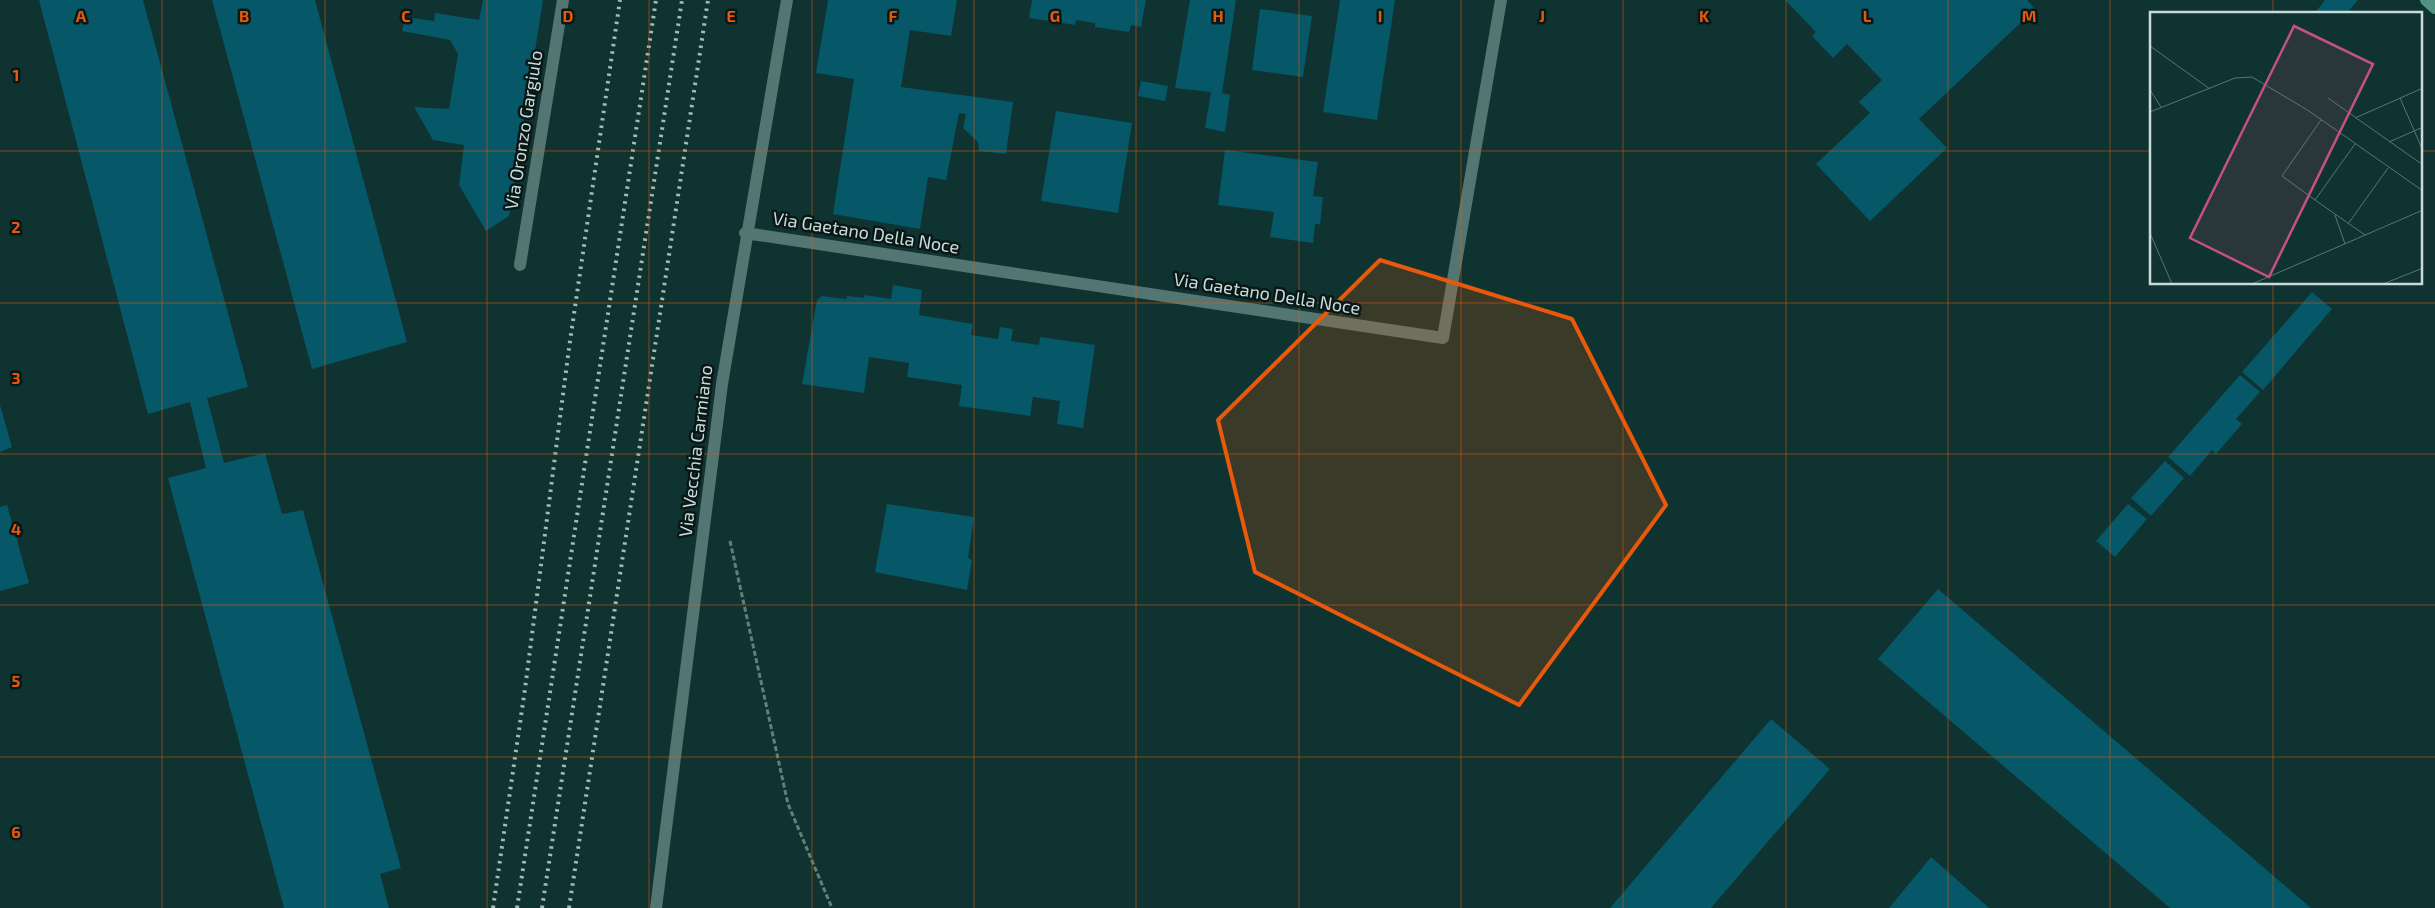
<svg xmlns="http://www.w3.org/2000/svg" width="2435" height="908" font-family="'Exo 2',sans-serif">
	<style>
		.building { fill: #065767 }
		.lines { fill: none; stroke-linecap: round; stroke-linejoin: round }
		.path { stroke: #637f7c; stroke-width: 3; stroke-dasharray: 5 2.5; stroke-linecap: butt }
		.minor { stroke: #537673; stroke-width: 12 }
		.secondary { stroke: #51937f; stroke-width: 12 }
		.rail { stroke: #a4bab7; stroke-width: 4; stroke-dasharray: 2.5 5; stroke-linecap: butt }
		.marked { fill: #e8590c; fill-opacity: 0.2; stroke: #e8590c; stroke-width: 4; stroke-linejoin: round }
		.grid { fill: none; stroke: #e8590c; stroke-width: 1; stroke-opacity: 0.55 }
		.labels { text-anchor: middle; stroke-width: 5; stroke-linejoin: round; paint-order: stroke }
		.street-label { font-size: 18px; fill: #c9dbd9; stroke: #091817 }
		.inset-road { fill: none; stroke: #597674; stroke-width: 1 }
		.view { fill: #c45281; fill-opacity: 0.15; stroke: #c45281; stroke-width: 2.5 }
		.inset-edge { fill: none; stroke: #c9dbd9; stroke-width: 2.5 }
		.grid-label { font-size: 16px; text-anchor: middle; font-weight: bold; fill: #e8590c; stroke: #091817; stroke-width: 5; stroke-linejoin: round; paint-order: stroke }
	</style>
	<rect width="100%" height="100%" fill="#0f3330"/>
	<path class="building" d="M39,0H143L248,387L207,398L224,463L265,453L282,514L303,510L401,868L380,874L389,908H284L168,478L206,468L190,402L148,414Z
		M212,0H315L407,342L312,369Z
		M483,0H543L509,216L486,231L459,185L464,145L433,140L414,107L449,109L458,54L450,40L402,31L405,17L434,21L435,13L479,20Z
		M828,0H957L951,36L910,30L901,87L1013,102L1006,154L979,151L978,142L963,128L966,114L959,113L946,180L928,177L920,229L833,214L854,79L816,73Z
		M1032,0H1146L1141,27L1131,25L1129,32L1095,27V23L1076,20L1075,25L1029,18Z
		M1190,0H1236L1222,93L1230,95L1225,132L1205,128L1211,92L1175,88Z
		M1340,0H1395L1377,120L1323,112Z
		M1785,0H2027L2035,9L1919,119L1947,148L1870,221L1816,164L1870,113L1859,102L1882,80L1847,44L1833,58L1812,36L1816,32Z
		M2325,0H2358L2346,14H2314Z
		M1260,9L1312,16L1303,77L1252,70Z
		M1141,81L1168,86L1165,101L1138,96Z
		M1056,111L1132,123L1118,213L1041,201Z
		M1225,150L1318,162L1313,196L1323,197L1320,224H1315L1313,243L1270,237L1274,212L1218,205Z
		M893,285L922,290L919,315L973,324L971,335L998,339L1000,327L1013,329L1011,341L1039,345L1040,337L1095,345L1083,428L1057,424L1060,401L1033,397L1030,416L959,406L962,385L907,377L909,363L869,357L864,393L802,384L817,300L822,296L846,299L847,296L864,298L865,295L891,299Z
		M2312,292L2332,309L2263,390L2242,372Z
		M2240,375L2260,392L2236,419L2242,424L2216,454L2212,450L2190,476L2168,457Z
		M0,405L12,447L0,452Z
		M2165,461L2184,478L2151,516L2131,498Z
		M887,504L974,517L968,558L972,560L967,590L875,572Z
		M2128,504L2147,519L2115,557L2096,541Z
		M7,505L29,583L0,591V507Z
		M1938,589L2311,908H2170L1878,659Z
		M1771,719L1830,769L1711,908H1610Z
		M1931,857L1989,908H1889Z"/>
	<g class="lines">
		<path class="path" d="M730,541L788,804L832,908"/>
		<path class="minor" d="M745,233L1443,338L1501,0
			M520,265L563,0
			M656,908L722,384L787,0"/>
		<path class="secondary" d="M2426,0L2435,8"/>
		<path class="rail" d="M493,908L525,689L569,348L620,0
			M517,908L656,0
			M542,908L682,0
			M569,908L708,0"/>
	</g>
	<path class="marked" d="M1380,260L1572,319L1666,505L1519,705L1255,572L1218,420Z"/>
	<path class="grid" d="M162,0V908M325,0V908M487,0V908M649,0V908M812,0V908M974,0V908M1136,0V908M1299,0V908M1461,0V908M1623,0V908M1786,0V908M1948,0V908M2110,0V908M2273,0V14M0,151H2151M2421,151H2435M2273,284V908M0,303H2435M0,454H2435M0,605H2435M0,757H2435"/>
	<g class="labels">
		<g class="street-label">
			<text transform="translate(524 130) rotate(-81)" y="6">Via Oronzo Gargiulo</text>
			<text transform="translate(866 233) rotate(9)" y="6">Via Gaetano Della Noce</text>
			<text transform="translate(1267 294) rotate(9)" y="6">Via Gaetano Della Noce</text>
			<text transform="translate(696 451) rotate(-83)" y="6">Via Vecchia Carmiano</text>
		</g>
	</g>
	<g transform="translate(2150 12)">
		<rect width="272" height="272" fill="#0f3330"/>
		<path class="inset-road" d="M0,34L60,77M0,78L11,95M178,86L273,153M250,86L273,139M0,100L85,66L102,65L159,99L273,179M205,106L273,76M239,130L273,115M205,132L165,188L215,223M165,188L132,164L171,108M185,203L195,232M198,212L238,156M0,221L22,272M102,272L273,198M233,272L273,256"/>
		<path class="view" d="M144,14L223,52L119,265L40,226Z"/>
		<rect width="272" height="272" class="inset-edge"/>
	</g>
	<g class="grid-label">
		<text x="81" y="22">A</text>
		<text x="244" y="22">B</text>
		<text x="406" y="22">C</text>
		<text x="568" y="22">D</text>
		<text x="731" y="22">E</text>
		<text x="893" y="22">F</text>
		<text x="1055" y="22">G</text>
		<text x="1218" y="22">H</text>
		<text x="1380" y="22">I</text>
		<text x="1542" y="22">J</text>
		<text x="1704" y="22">K</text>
		<text x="1867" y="22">L</text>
		<text x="2029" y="22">M</text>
		<text x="16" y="81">1</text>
		<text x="16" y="233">2</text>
		<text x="16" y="384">3</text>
		<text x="16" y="535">4</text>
		<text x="16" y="687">5</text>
		<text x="16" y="838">6</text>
	</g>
</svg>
